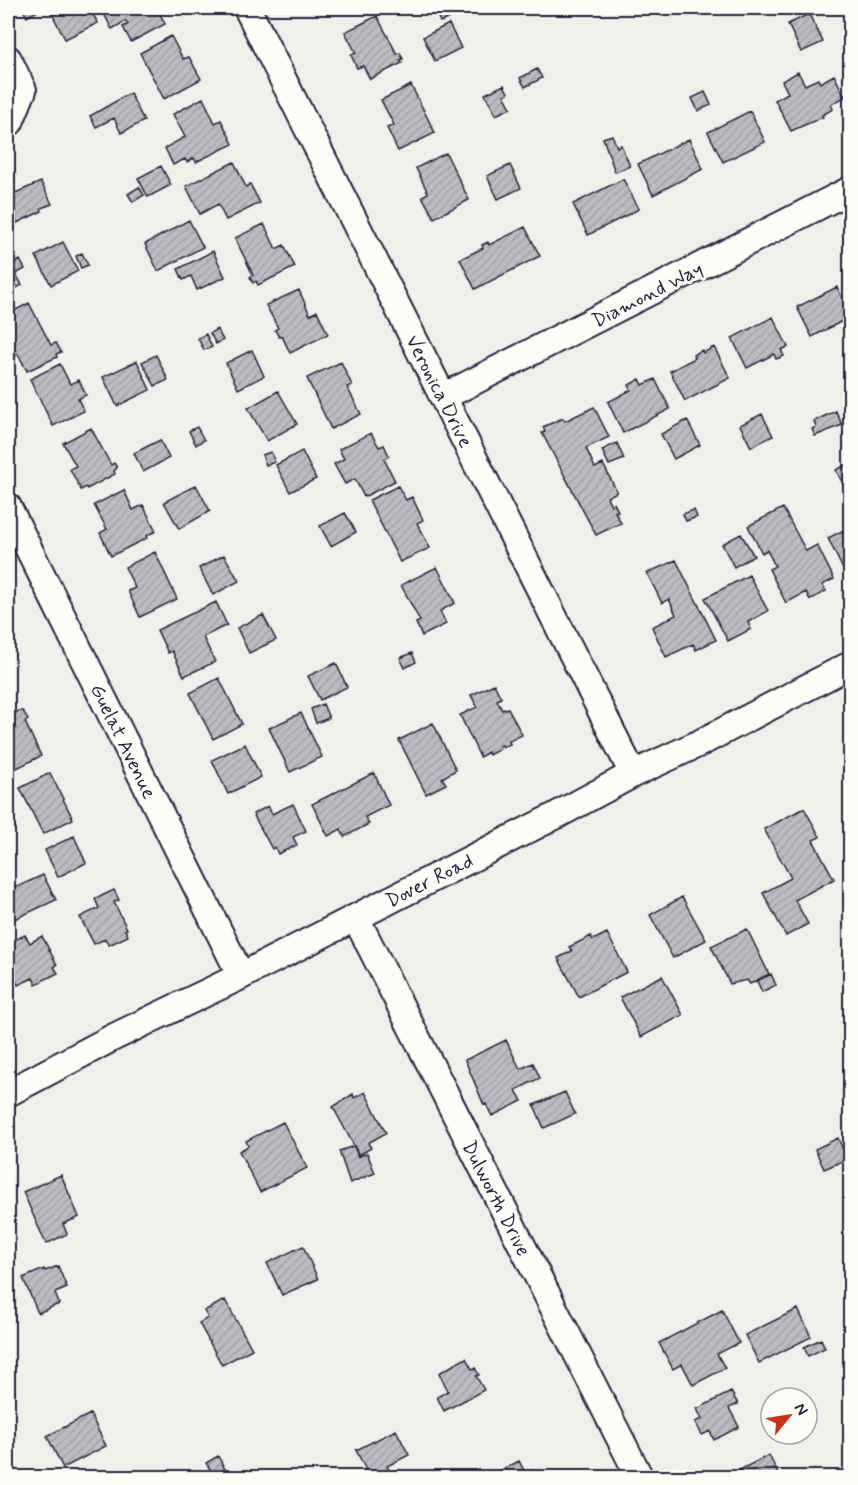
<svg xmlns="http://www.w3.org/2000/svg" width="858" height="1485" font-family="Mynerve,sans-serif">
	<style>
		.building { fill: url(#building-hatch); stroke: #22223b; stroke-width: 1.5 }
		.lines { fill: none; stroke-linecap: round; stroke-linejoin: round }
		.minor-casing { stroke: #22223b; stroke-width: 30 }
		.minor { stroke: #fdfcf7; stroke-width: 26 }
		.labels { text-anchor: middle; stroke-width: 6; stroke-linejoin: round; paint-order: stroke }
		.street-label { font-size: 20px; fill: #22223b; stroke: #fdfcf7 }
	</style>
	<defs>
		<pattern id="building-hatch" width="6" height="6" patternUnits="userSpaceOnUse" patternTransform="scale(1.5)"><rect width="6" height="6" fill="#bcbcc0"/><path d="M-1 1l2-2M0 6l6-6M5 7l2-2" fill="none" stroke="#a1a1a6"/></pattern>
	</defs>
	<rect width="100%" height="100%" fill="#f0efec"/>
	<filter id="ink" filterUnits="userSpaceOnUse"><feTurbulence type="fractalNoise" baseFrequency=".0167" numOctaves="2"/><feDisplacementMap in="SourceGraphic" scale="12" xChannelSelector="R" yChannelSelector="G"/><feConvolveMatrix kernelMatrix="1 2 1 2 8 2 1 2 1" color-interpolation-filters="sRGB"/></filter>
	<g filter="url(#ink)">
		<path class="building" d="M22,8H40L41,9L27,17Z
			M56,8H89L98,23L65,39L50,10Z
			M101,8H157L165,24L131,42L123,27L128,24L126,21L112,29Z
			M434,8H457L460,14L440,22Z
			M809,14L823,42L801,52L788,24Z
			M377,16L397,54L400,53L403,59L400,60L402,63L370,79L363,66L357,68L351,55L356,53L345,32Z
			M449,24L461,48L435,61L423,37Z
			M171,36L183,59L189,57L201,79L164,99L140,53Z
			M537,69L542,78L525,87L520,78Z
			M798,72L805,85L818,79L820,83L834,75L845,97L831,104L833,109L822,115L823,117L791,131L775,100L788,93L782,81Z
			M411,85L435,133L398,151L387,128L394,125L381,100Z
			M504,85L508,93L504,95L511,108L496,115L485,94Z
			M705,92L711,105L698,111L692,98Z
			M130,93L144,121L121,133L114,118L96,127L90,116Z
			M203,98L215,123L221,120L233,144L196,162L194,158L187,162L185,159L173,165L165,148L185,137L173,114Z
			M750,111L765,142L723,162L708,132Z
			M612,135L617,147L621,145L630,166L615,172L603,138Z
			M689,139L703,169L653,195L638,164Z
			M446,153L469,200L434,218L422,196L428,193L416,168Z
			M234,162L246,187L250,184L260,203L226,220L218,204L200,214L186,186Z
			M510,165L521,188L498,199L487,176Z
			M161,166L171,185L148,197L138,178Z
			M623,179L639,209L588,235L573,204Z
			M41,182L52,204L41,208L42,211L17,223L8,203V196Z
			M139,187L144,195L133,202L128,194Z
			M189,220L203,247L158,271L145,244Z
			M264,224L276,249L284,245L295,267L258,285L256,281L253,283L250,277L253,275L235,238Z
			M525,227L540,256L475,289L460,259L483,248L482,245L488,242L489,245Z
			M63,242L78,271L51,285L36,256Z
			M213,251L225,277L197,290L191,276L183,280L178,269Z
			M82,253L88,265L81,268L76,256Z
			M8,256L12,264L20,260L25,269L16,274L22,285L8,293Z
			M837,287L850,313V317L812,337L797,307Z
			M299,290L310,315L317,311L328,334L290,353L282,336L279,337L275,330L278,328L266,305Z
			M29,303L51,345L56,343L61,352L56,354L57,357L27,371L18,354L14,357L8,344V314Z
			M773,317L788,347L781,350L784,356L776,359L774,354L747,368L732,338Z
			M217,329L223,340L216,344L210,333Z
			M206,334L212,347L204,350L198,338Z
			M714,347L730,378L685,401L670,371L695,358L693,355L702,350L703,353Z
			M252,350L264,376L238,389L226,363Z
			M156,355L168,380L155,386L142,362Z
			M137,361L150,390L117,406L103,377Z
			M341,362L352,385L347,387L361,414L331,429L307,378Z
			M60,364L70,384L79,380L86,395L78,399L84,411L53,426L30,379Z
			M640,379L643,385L655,379L670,409L623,433L608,402L631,390L629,385Z
			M278,391L297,424L267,441L248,408Z
			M594,407L609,437L586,448L595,468L603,464L617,492L607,497L611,505L614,503L618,511L615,512L621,523L596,535L542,433L545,432L543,427L563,418L565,421Z
			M836,411L842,425L815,436L812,429L816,427L814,421Z
			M762,414L773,436L751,447L740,425Z
			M687,420L700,445L674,459L661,434Z
			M197,427L204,440L196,445L189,431Z
			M91,428L111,465L114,463L117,468L114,471L115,474L87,489L86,487L81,490L70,469L76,466L63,443Z
			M371,433L379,447L384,445L389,456L384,459L395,481L364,497L355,479L345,484L334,464L344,459L339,449Z
			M160,440L169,458L143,472L134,453Z
			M617,443L624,459L609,465L602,450Z
			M302,451L316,479L290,492L276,465Z
			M271,452L275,462L266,465L262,455Z
			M850,463V498L836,470Z
			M196,485L210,511L179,529L164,502Z
			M398,486L406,500L412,497L423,520L417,523L430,548L400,562L369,500Z
			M124,490L133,510L143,505L156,531L146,536L147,538L111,556L100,533L107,529L94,505Z
			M783,508L806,551L817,545L834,579L822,585L826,591L810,600L806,592L786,603L769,569L775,566L767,550L762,553L748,526Z
			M694,510L697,517L686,521L683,514Z
			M345,513L356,532L331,546L320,526Z
			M850,527V584L828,538Z
			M741,534L754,556L734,567L722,544Z
			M155,552L177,599L140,617L128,591L135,588L125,567Z
			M224,555L239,581L213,595L199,568Z
			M676,560L716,640L696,650L693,644L666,657L652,627L676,615L669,599L662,603L647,573Z
			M437,567L455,603L440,611L446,624L422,636L416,623L420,621L401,585Z
			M749,575L768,611L748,622L751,629L728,641L705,598Z
			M216,602L227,625L203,637L215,662L184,676L172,651L168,653L157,630Z
			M263,615L276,640L249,653L237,628Z
			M412,653L416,662L405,668L400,658Z
			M336,663L347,687L320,700L308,676Z
			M219,678L242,724L213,739L190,693Z
			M494,684L501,698L497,700L502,710L508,708L522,735L509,741L510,744L503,747L502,745L499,746L500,749L489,755L488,752L480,757L460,715L477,707L471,695Z
			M323,704L329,718L316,723L311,709Z
			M19,711H23L28,720L25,722L41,756L11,771L8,763V717Z
			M301,713L322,757L290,772L269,728Z
			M433,723L456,770L442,778L446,784L426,794L399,740Z
			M245,744L261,777L228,794L212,760Z
			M50,773L73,819L43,834L20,788Z
			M374,773L389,805L365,817L369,824L344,837L341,829L328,836L312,804Z
			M293,804L306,831L293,837L297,845L278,854L275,847L272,849L253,814L268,806L272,814Z
			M804,808L820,837L813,840L834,879L795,900L808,924L786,936L763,893L791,878L764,829Z
			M74,836L86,863L58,877L45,850Z
			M43,875L56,900L8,922V891Z
			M114,890L119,900L114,902L127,929L125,930L128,936L109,945L105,939L94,944L80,917L99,908L95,899Z
			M682,897L706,940L673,958L650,915Z
			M747,929L769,974L750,984L747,980L730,984L711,946Z
			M607,933L627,972L579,997L558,958L572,951L569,947L591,936L593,940Z
			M25,935L30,943L42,936L57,965L54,967L58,973L36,984L33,978L18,985L8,965V954L12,951L8,943Z
			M771,974L776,985L762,992L757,981Z
			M662,976L683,1015L641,1037L620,997Z
			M506,1040L520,1069L533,1063L540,1078L516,1090L522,1101L492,1116L486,1104L484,1105L465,1060Z
			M365,1092L386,1133L368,1143L371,1148L359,1155L333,1107L353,1094L354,1098Z
			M565,1092L575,1114L544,1128L534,1105Z
			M283,1122L307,1168L260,1192L239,1151L248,1146L246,1141Z
			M838,1138L847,1159L824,1169L815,1149Z
			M354,1146L358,1157L367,1153L375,1173L350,1183L339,1151Z
			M61,1175L79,1217L63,1224L67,1234L46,1244L23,1192Z
			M303,1246L318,1279L282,1295L267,1263Z
			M58,1266L67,1288L55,1293L59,1304L38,1313L23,1278L44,1269L45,1271Z
			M225,1300L252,1349L222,1365L199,1323L208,1318L204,1311Z
			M798,1309L811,1337L759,1363L745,1335Z
			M722,1310L739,1343L717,1354L725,1368L693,1385L682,1364L673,1369L659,1343Z
			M821,1339L825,1348L808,1356L804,1347Z
			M466,1358L472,1369L475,1368L479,1375L476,1376L484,1390L444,1411L437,1397L448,1391L439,1373Z
			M731,1392L738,1404L729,1408L739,1427L714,1440L710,1431L702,1435L695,1422L702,1419L697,1409Z
			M90,1414L106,1446L63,1468L47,1436Z
			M396,1430L409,1455L387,1466L392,1476L370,1478L356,1450Z
			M769,1455L780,1478H733L732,1474Z
			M218,1456L225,1469L214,1475L206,1463Z
			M519,1461L526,1474L533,1470L537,1478H491L490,1476Z"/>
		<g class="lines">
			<defs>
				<path id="minor" d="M247,8L633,774
					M8,59L23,90L10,122L8,123
					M443,397L850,190
					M8,507L241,976
					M356,918L640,1478
					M8,1093L114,1037L241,976L557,815L633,774L700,743L850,665"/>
			</defs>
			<use href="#minor" class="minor-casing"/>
			<use href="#minor" class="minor"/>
		</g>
	</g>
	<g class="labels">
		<g class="street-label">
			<text transform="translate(647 294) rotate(-27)" y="7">Diamond Way</text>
			<text transform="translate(440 391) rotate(63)" y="7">Veronica Drive</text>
			<text transform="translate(124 741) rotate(64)" y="7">Guelat Avenue</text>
			<text transform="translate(429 880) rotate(-27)" y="7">Dover Road</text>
			<text transform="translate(497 1198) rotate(63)" y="7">Dulworth Drive</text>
		</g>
	</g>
	<rect width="858" height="1485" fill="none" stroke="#fdfcf7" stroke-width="30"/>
	<rect x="15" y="15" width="828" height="1455" fill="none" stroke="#22223b" stroke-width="2" filter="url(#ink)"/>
	<g transform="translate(789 1416) rotate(60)"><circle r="28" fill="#fdfcf7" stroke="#a5a5ac" stroke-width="1.5"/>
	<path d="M0-4.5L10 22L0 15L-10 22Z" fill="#c8321e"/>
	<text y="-9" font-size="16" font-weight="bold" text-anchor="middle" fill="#22223b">N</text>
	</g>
</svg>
